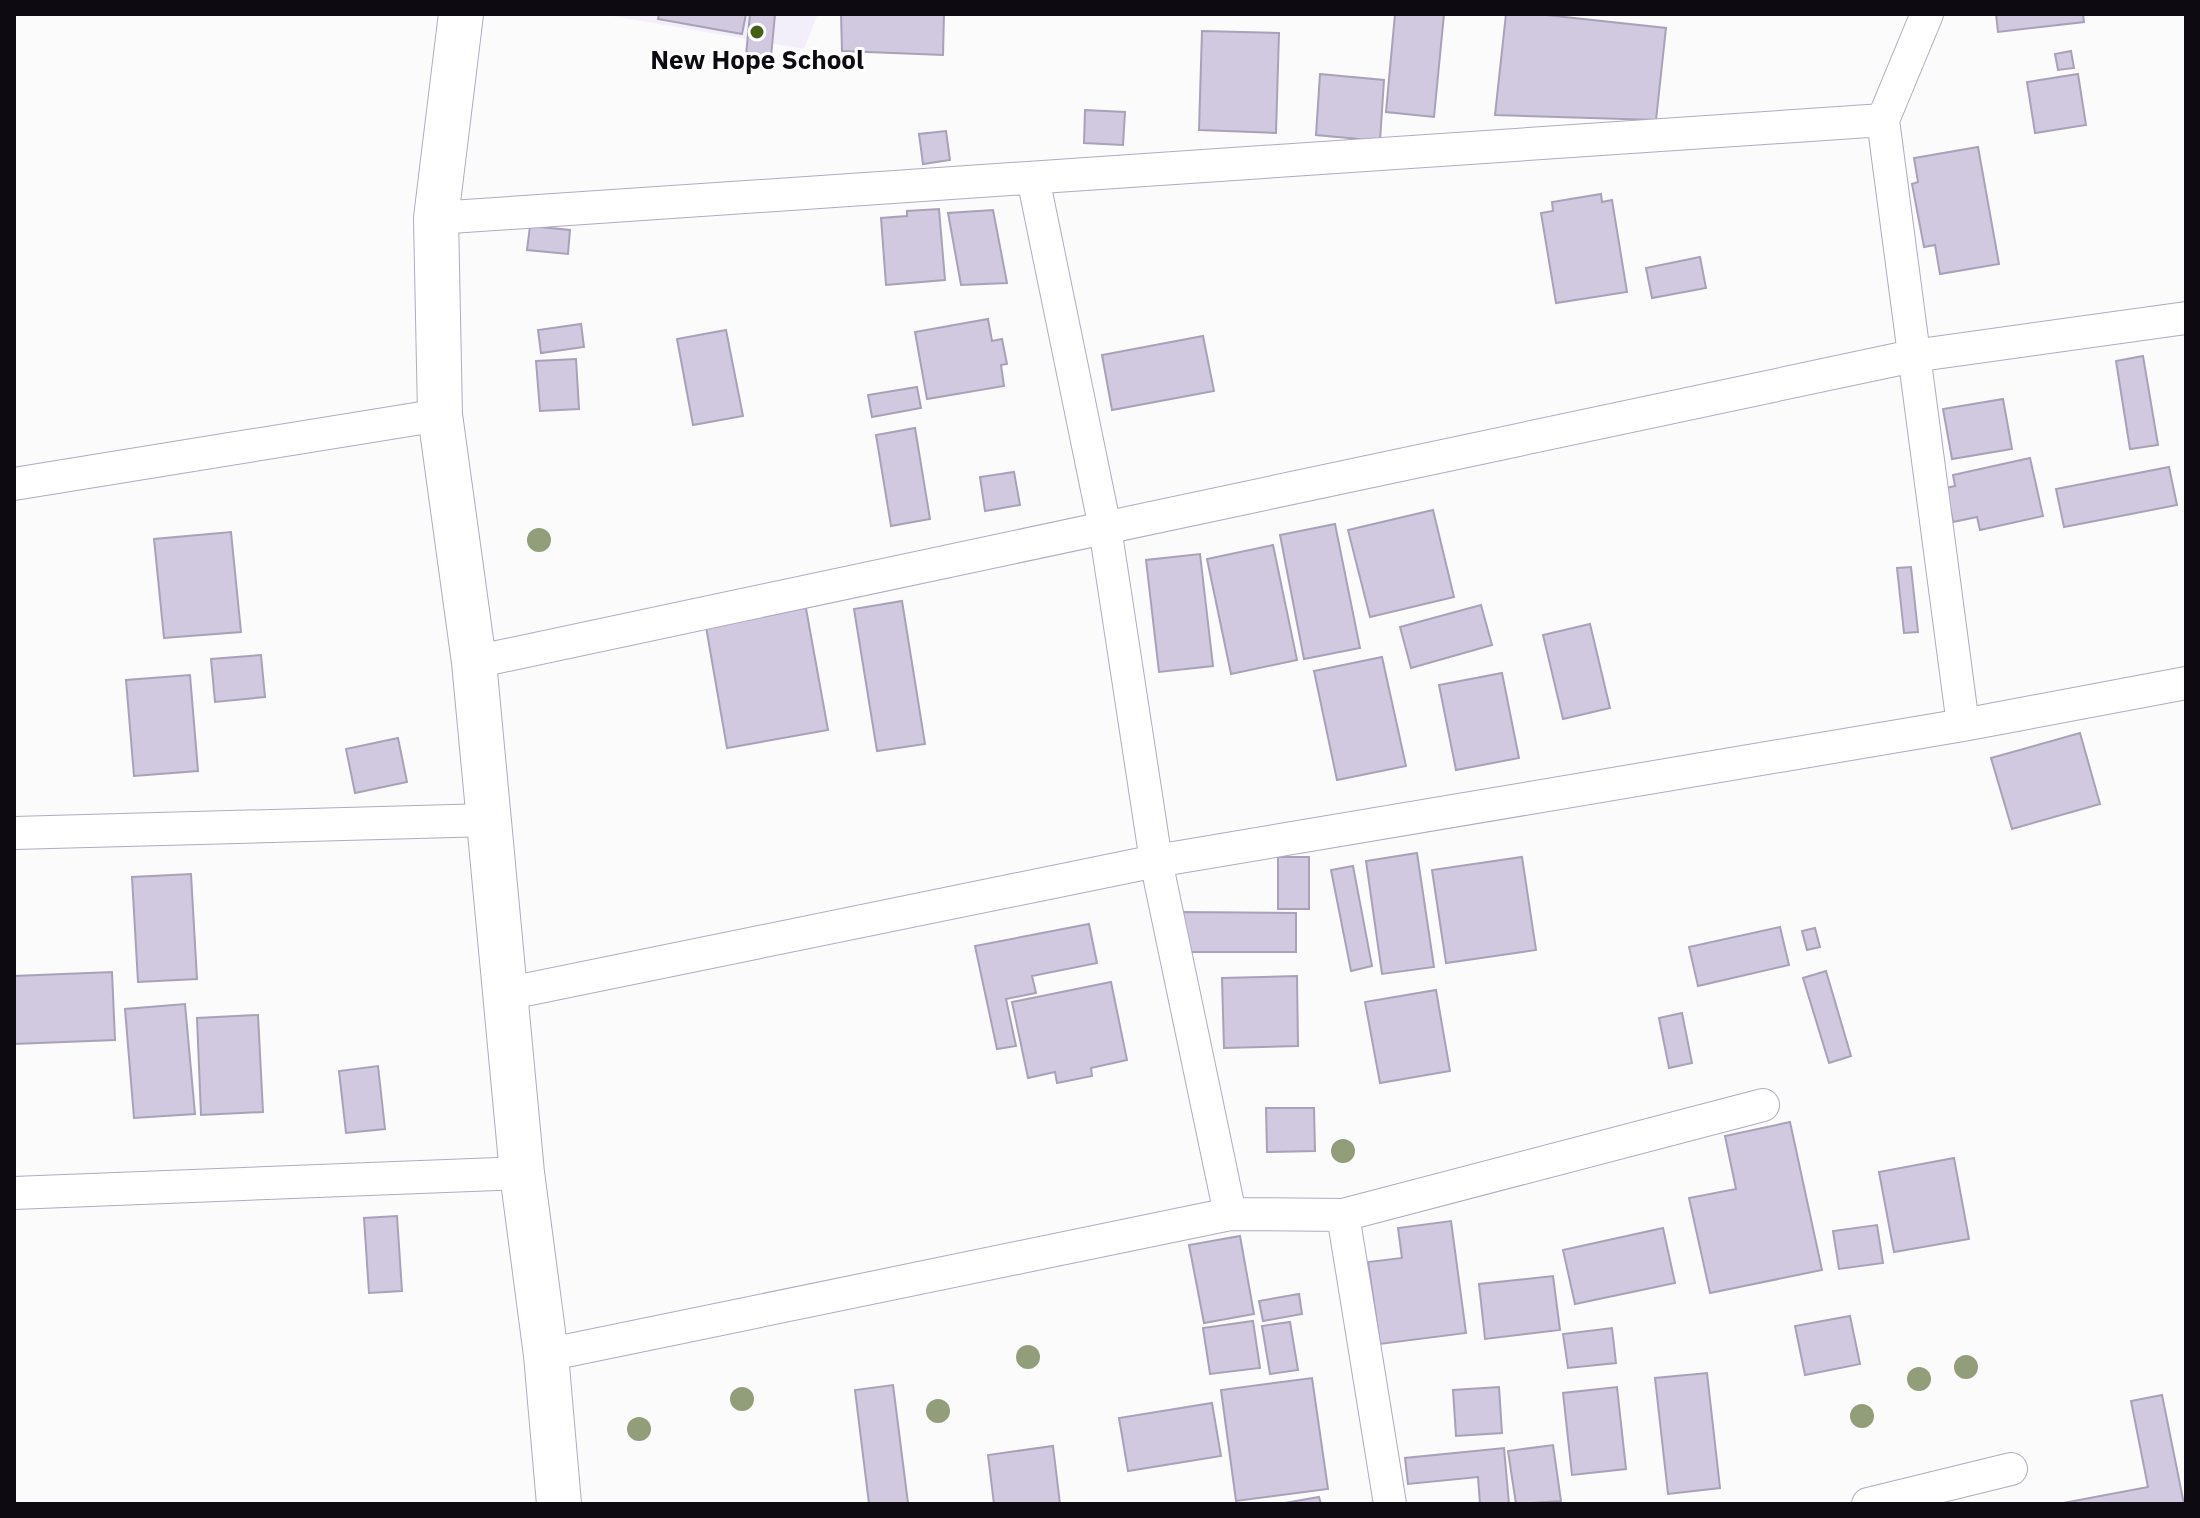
<svg xmlns="http://www.w3.org/2000/svg" width="2200" height="1518" font-family="'IBM Plex Sans',sans-serif">
	<style>
		.built { fill: #f2effb }
		.building { fill: #d0c9e0; stroke: #a8a1b8; stroke-width: 2 }
		.lines { fill: none; stroke-linecap: round; stroke-linejoin: round }
		.minor-casing { stroke: #b1aac0; stroke-width: 34 }
		.secondary-casing { stroke: #b1aac0; stroke-width: 46 }
		.minor { stroke: #fff; stroke-width: 32 }
		.secondary { stroke: #fff; stroke-width: 44 }
		.tree { fill: #919e79 }
		.poi-dot { fill: #456113; stroke: #fff; stroke-width: 3 }
		.labels { text-anchor: middle; stroke-width: 6; stroke-linejoin: round; paint-order: stroke }
		.poi-label { font-size: 26px; font-weight: bold; fill: #0d0a12; stroke: #fff }
	</style>
	<rect width="100%" height="100%" fill="#fbfbfb"/>
	<path class="built" d="M601,14H818L804,49Z"/>
	<path class="building" d="M659,14H746L742,34L658,19Z
		M750,14H775L771,57L746,55Z
		M841,14H944L943,55L842,51Z
		M1395,14H1444L1434,117L1386,112Z
		M1506,14H1537L1666,28L1656,120L1495,115Z
		M1996,14H2083L2084,22L1998,32Z
		M1202,31L1279,33L1276,133L1199,130Z
		M2071,51L2074,68L2058,70L2055,54Z
		M1320,74L1384,80L1380,141L1316,135Z
		M2078,74L2086,125L2035,133L2027,82Z
		M1085,110L1125,112L1123,145L1084,143Z
		M946,131L950,160L923,164L919,134Z
		M1978,147L1999,264L1940,274L1935,245L1924,247L1912,184L1918,182L1914,158Z
		M1601,194L1602,202L1612,200L1627,292L1556,303L1541,213L1553,211L1552,202Z
		M939,209L945,280L886,285L881,218L907,216V211Z
		M993,210L1007,283L961,285L948,213Z
		M530,226L570,230L568,254L527,250Z
		M1700,257L1706,288L1652,298L1646,268Z
		M988,319L992,341L1002,339L1007,364L1001,365L1004,386L927,399L915,332Z
		M581,324L584,347L541,353L538,330Z
		M726,330L743,416L693,425L677,339Z
		M1203,336L1214,391L1112,410L1102,355Z
		M2143,356L2158,445L2130,449L2116,361Z
		M576,359L579,409L540,411L536,361Z
		M917,387L921,408L872,417L868,395Z
		M2003,399L2012,449L1952,459L1943,409Z
		M915,428L930,519L891,526L876,435Z
		M2030,458L2043,516L1980,530L1977,517L1953,522L1946,488L1955,486L1953,475Z
		M2169,467L2177,505L2064,527L2056,489Z
		M1014,472L1020,505L985,511L980,477Z
		M1433,510L1454,597L1370,617L1348,530Z
		M1335,524L1360,648L1304,659L1280,535Z
		M231,532L241,632L164,638L154,539Z
		M1273,545L1297,660L1231,674L1207,559Z
		M1200,554L1213,666L1159,672L1146,560Z
		M1911,567L1918,632L1904,633L1897,568Z
		M902,601L925,744L877,751L854,609Z
		M805,603L828,730L727,748L705,621Z
		M1481,605L1492,645L1411,668L1400,627Z
		M1590,624L1610,708L1563,719L1543,635Z
		M261,655L265,697L215,702L211,659Z
		M1382,657L1406,766L1337,780L1314,671Z
		M1502,673L1519,758L1456,770L1439,685Z
		M190,675L198,771L134,776L126,680Z
		M2080,733L2100,804L2012,829L1991,758Z
		M398,738L407,782L355,793L346,749Z
		M1417,853L1434,967L1382,974L1366,861Z
		M1278,857H1309V909H1278Z
		M1522,857L1536,950L1446,963L1432,870Z
		M1353,866L1372,966L1351,971L1331,870Z
		M191,874L197,979L138,982L132,877Z
		M1181,912L1296,913V952H1181Z
		M1089,924L1097,963L1032,976L1036,993L1006,999L1016,1046L997,1049L975,946Z
		M1780,927L1789,965L1698,986L1689,947Z
		M1815,928L1820,947L1807,950L1802,931Z
		M1826,971L1851,1056L1829,1063L1803,978Z
		M112,972L115,1040L14,1044V976Z
		M1297,976L1298,1046L1224,1048L1222,978Z
		M1111,982L1127,1060L1091,1068L1092,1076L1057,1083L1055,1072L1028,1078L1012,1002Z
		M1436,990L1450,1071L1380,1083L1365,1002Z
		M185,1004L195,1114L134,1118L125,1009Z
		M1682,1013L1692,1063L1669,1068L1659,1018Z
		M258,1015L263,1112L201,1115L197,1018Z
		M378,1066L385,1129L346,1133L339,1071Z
		M1266,1108H1314L1315,1151L1267,1152Z
		M1790,1122L1822,1270L1710,1293L1689,1198L1736,1189L1725,1136Z
		M1954,1158L1969,1239L1894,1252L1879,1172Z
		M397,1216L402,1291L369,1293L364,1218Z
		M1451,1221L1466,1333L1380,1344L1368,1262L1402,1258L1398,1228Z
		M1877,1225L1883,1263L1839,1269L1833,1231Z
		M1663,1228L1675,1283L1575,1304L1563,1250Z
		M1240,1236L1254,1314L1204,1323L1189,1245Z
		M1553,1276L1560,1330L1485,1339L1479,1284Z
		M1299,1294L1302,1314L1263,1321L1259,1301Z
		M1850,1316L1860,1364L1805,1375L1795,1326Z
		M1253,1321L1260,1368L1210,1374L1203,1328Z
		M1290,1322L1298,1370L1270,1374L1262,1326Z
		M1612,1328L1616,1363L1568,1368L1563,1334Z
		M1707,1373L1720,1488L1668,1494L1655,1378Z
		M1312,1378L1328,1489L1236,1501L1221,1390Z
		M893,1385L908,1503L869,1504L855,1390Z
		M1499,1387L1502,1433L1456,1436L1453,1390Z
		M1617,1387L1626,1469L1572,1475L1563,1393Z
		M2162,1395L2184,1504H2058L2148,1487L2131,1401Z
		M1212,1403L1221,1456L1128,1471L1119,1418Z
		M1553,1445L1561,1501L1516,1504L1508,1451Z
		M1053,1446L1060,1504H994L988,1455Z
		M1504,1448L1509,1504H1480L1478,1477L1408,1484L1405,1458Z
		M1319,1497L1321,1504H1279Z"/>
	<g class="lines">
		<defs>
			<path id="minor" d="M1927,14L1883,120L1963,725
				M1033,178L1105,528L1156,861L1230,1214
				M436,218L1883,120
				M14,484L440,415
				M474,662L1913,356L2186,318
				M14,833L489,820
				M505,994L1156,861L1963,725L2186,683
				M14,1193L522,1173
				M1343,1215L1390,1504
				M546,1355L1230,1214L1343,1215L1763,1105
				M1868,1504L2011,1469"/>
			<path id="secondary" d="M461,14L436,218L440,415L474,662L522,1173L546,1355L559,1504"/>
		</defs>
		<use href="#minor" class="minor-casing"/>
		<use href="#secondary" class="secondary-casing"/>
		<use href="#minor" class="minor"/>
		<use href="#secondary" class="secondary"/>
	</g>
	<g class="tree">
		<circle cx="539" cy="540" r="12"/>
		<circle cx="1343" cy="1151" r="12"/>
		<circle cx="1028" cy="1357" r="12"/>
		<circle cx="1966" cy="1367" r="12"/>
		<circle cx="1919" cy="1379" r="12"/>
		<circle cx="742" cy="1399" r="12"/>
		<circle cx="938" cy="1411" r="12"/>
		<circle cx="1862" cy="1416" r="12"/>
		<circle cx="639" cy="1429" r="12"/>
	</g>
	<circle class="poi-dot" cx="757" cy="32" r="8"/>
	<g class="labels">
		<g class="poi-label">
			<text x="757" y="69">New Hope School</text>
		</g>
	</g>
	<rect width="2200" height="1518" fill="none" stroke="#0d0a12" stroke-width="32"/>
</svg>
